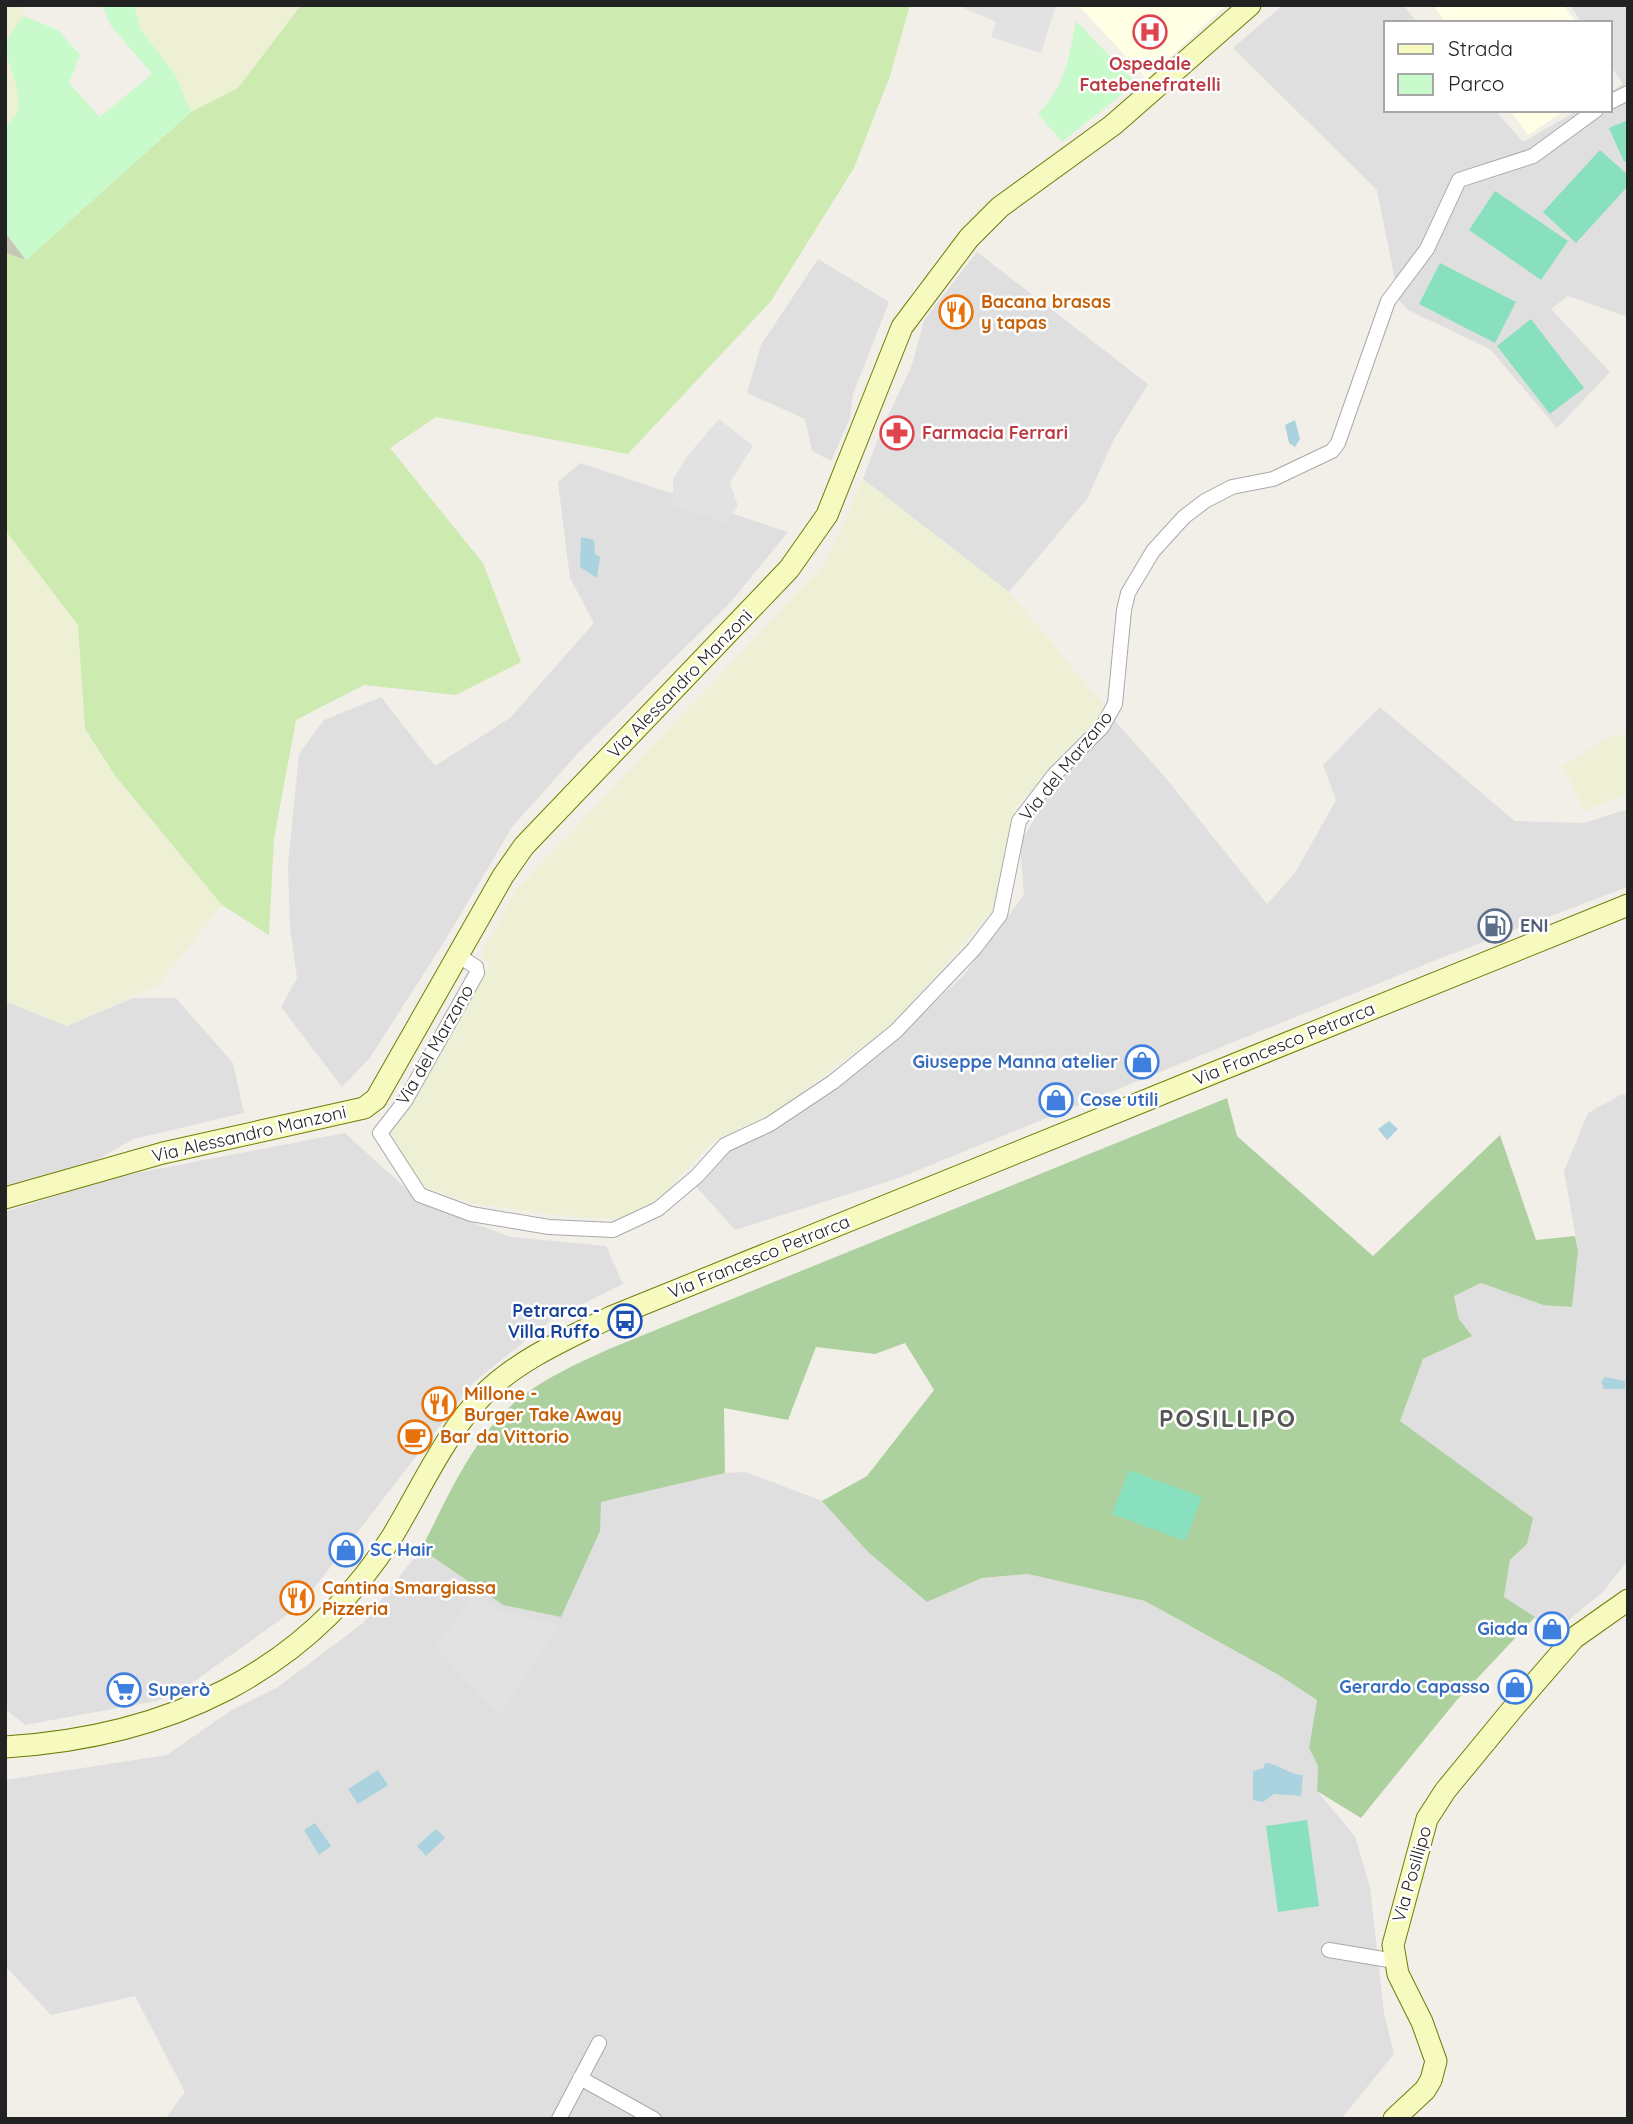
<svg xmlns="http://www.w3.org/2000/svg" width="1633" height="2124" font-family="Quicksand,sans-serif">
	<style>
		.residential { fill: #e0dfdf }
		.education { fill: #ffffe5 }
		.construction { fill: #c7c7b4 }
		.farmland { fill: #eef0d5 }
		.grass { fill: #cdebb0 }
		.forest { fill: #add19e }
		.park { fill: #c8facc }
		.pitch { fill: #88e0be }
		.parking { fill: #e2e2e2 }
		.water { fill: #aad3df }
		.lines { fill: none; stroke-linecap: round; stroke-linejoin: round }
		.street-casing { stroke: #a9a9a9; stroke-width: 16 }
		.secondary-casing { stroke: #707d05; stroke-width: 23 }
		.street { stroke: #fff; stroke-width: 14 }
		.secondary { stroke: #f7fabf; stroke-width: 21 }
		.labels { text-anchor: middle; stroke-width: 5; stroke-linejoin: round; paint-order: stroke }
		.health-label { font-size: 18px; font-weight: bold; fill: #be3a42; stroke: #fff }
		.food-label { font-size: 18px; font-weight: bold; fill: #c56008; stroke: #fff; text-anchor: start }
		.street-label { font-size: 18px; fill: #222; stroke: #fff }
		.service-label { font-size: 18px; font-weight: bold; fill: #4e5e75; stroke: #fff; text-anchor: start }
		.shop-label { font-size: 18px; font-weight: bold; fill: #366cbe; stroke: #fff; text-anchor: end }
		.transit-label { font-size: 18px; font-weight: bold; fill: #164399; stroke: #fff; text-anchor: end }
		.district-label { font-size: 24px; font-weight: bold; letter-spacing: 2px; fill: #555; stroke: #fff }
	</style>
	<rect width="100%" height="100%" fill="#f2efe9"/>
	<path class="residential" d="M1283,5H1403L1418,23H1386V110H1495L1523,142L1578,110H1610V92L1623,84L1610,65V23H1582L1570,5H1628V317L1568,296L1551,309L1610,372L1557,428L1490,349L1408,310L1399,300L1377,190L1233,48Z
		M977,252L1148,384L1113,441L1087,499L1009,592L863,479L881,431L912,365L924,320Z
		M818,259L889,302L853,394L850,418L831,461L812,451L805,419L747,393L761,345Z
		M580,463L788,532L730,603L579,752L512,827L446,939L369,1059L342,1087L281,1007L297,978L290,928L288,864L299,754L324,720L381,697L435,766L510,718L594,623L570,578L558,482Z
		M1380,707L1515,821L1584,823L1628,809L1627,887L1446,956L899,1178L735,1230L694,1184L730,1145L923,1013L964,975L1024,895L1020,843L1054,786L1114,720L1165,777L1267,904L1295,873L1336,800L1323,765Z
		M133,998H176L233,1063L244,1113L134,1139L73,1173L5,1192V1001L67,1026Z
		M1622,1094L1628,1096V1560L1603,1592L1555,1631L1504,1598L1510,1560L1527,1544L1399,1422L1423,1359L1471,1336L1459,1319L1454,1296L1481,1283L1543,1305L1578,1250L1564,1171L1588,1113Z
		M345,1133L423,1204L511,1237L606,1246L623,1284L551,1320L473,1383L301,1605L175,1695L156,1701L25,1725L5,1709V1212L116,1177Z
		M746,1472L822,1501L868,1552L927,1602L982,1578L1028,1574L1145,1601L1277,1674L1317,1700L1309,1748L1318,1766L1317,1791L1355,1836L1370,1887L1384,2013L1394,2054L1341,2119H165L185,2092L135,1996L51,2015L5,1966V1780L167,1755L230,1711L278,1687L363,1623L421,1549L503,1605L600,1531V1502L725,1473Z"/>
	<path class="education" d="M1078,5H1226L1147,79Z
		M1433,5H1564L1576,23H1446Z
		M1510,110H1566L1528,135Z"/>
	<path class="construction" d="M5,232L26,260L5,253Z"/>
	<path class="farmland" d="M5,5H21L24,16L7,40L9,63L20,99L12,122L5,126Z
		M134,5H301L238,88L191,112L175,74L141,30Z
		M863,479L1009,592L1104,705L1098,718L1016,807L992,912L893,1023L779,1110L712,1142L660,1199L620,1219L578,1218L471,1203L424,1187L381,1129L414,1100L466,1010L490,965L481,953L517,889L820,569L832,550Z
		M5,530L79,625L85,730L116,778L222,905L158,985L67,1026L5,1001Z
		M1628,734V793L1585,811L1563,766L1609,737Z"/>
	<path class="grass" d="M301,5H910L890,76L854,168L771,301L628,454L436,417L390,448L483,563L521,662L456,695L364,685L296,720L274,839L269,935L222,905L116,777L85,729L78,625L5,530V253L26,260L191,112L238,88Z"/>
	<path class="forest" d="M1227,1098L1237,1136L1373,1256L1500,1135L1536,1240L1575,1236L1578,1250L1572,1307L1543,1305L1481,1283L1454,1296L1459,1319L1472,1336L1423,1359L1400,1421L1533,1518L1527,1544L1510,1560L1504,1597L1535,1617L1456,1701L1361,1818L1317,1791L1318,1766L1309,1748L1317,1700L1277,1674L1145,1601L1028,1574L982,1578L927,1602L868,1552L822,1501L867,1476L934,1390L905,1343L875,1354L816,1347L788,1420L724,1408L725,1473L601,1502L600,1531L561,1617L503,1605L421,1549C448,1498 473,1435 520,1398C546,1377 579,1363 609,1349Z"/>
	<path class="park" d="M102,5H134L141,30L175,74L191,112L26,260L5,232V126C38,102 0,68 8,39C11,31 19,23 24,16L58,30L80,55L69,83L100,117L152,74L111,26Z
		M1076,21L1136,83L1062,142L1038,114C1066,84 1068,60 1076,21Z"/>
	<path class="pitch" d="M1628,120V160L1624,162L1609,128Z
		M1600,150L1628,175V186L1576,243L1543,212Z
		M1495,191L1568,241L1541,280L1469,230Z
		M1440,263L1516,302L1495,343L1419,304Z
		M1531,319L1584,388L1550,414L1497,346Z
		M1129,1470L1202,1497L1185,1541L1112,1514Z
		M1307,1820L1319,1906L1278,1912L1266,1826Z"/>
	<path class="parking" d="M957,5H1056L1041,53L991,37L996,22Z
		M719,419L753,446L730,483L738,506L725,526L711,517L673,507V479L688,455Z
		M474,1595L503,1612L560,1625L500,1714L435,1648Z"/>
	<path class="water" d="M1295,420L1300,439L1295,447L1289,443L1285,425Z
		M581,537L594,540L595,554L600,557L597,578L580,567Z
		M1389,1121L1398,1129L1387,1140L1378,1129Z
		M1605,1377L1625,1381V1389H1604L1601,1382Z
		M1265,1763C1281,1764 1286,1774 1303,1775L1301,1796L1274,1794L1263,1802L1253,1800V1771L1264,1768Z
		M378,1770L388,1785L358,1804L348,1789Z
		M315,1823L331,1846L319,1855L304,1830Z
		M436,1829L445,1838L426,1856L417,1846Z"/>
	<g class="lines">
		<defs>
			<path id="street" d="M1610,102L1628,93
				M459,956L476,967L477,973L405,1101L380,1133L420,1195L471,1214L549,1227L613,1230L658,1209L697,1176L725,1145L770,1124L833,1082L896,1031L974,949L1000,915L1019,821L1054,775L1102,727L1115,704L1124,610L1128,593L1153,551L1184,517L1205,501L1232,487L1273,479L1332,451L1338,443L1388,301L1427,249L1459,180L1533,156L1596,110
				M1329,1950L1395,1961
				M580,2078L654,2119
				M559,2119L599,2043"/>
			<path id="secondary" d="M5,1198L163,1153L364,1108L376,1099L503,876L524,846L789,569L827,515L902,327L969,238L1000,207L1113,125L1250,5
				M5,1747C166,1737 305,1675 393,1535C422,1487 445,1433 485,1393C521,1358 567,1339 611,1317L1628,905
				M1394,2119L1425,2090L1431,2080L1436,2061L1422,2022L1398,1974L1393,1945L1427,1819L1445,1791L1515,1706L1574,1638L1628,1600"/>
		</defs>
		<use href="#street" class="street-casing"/>
		<use href="#secondary" class="secondary-casing"/>
		<use href="#street" class="street"/>
		<use href="#secondary" class="secondary"/>
	</g>
	<defs>
		<symbol id="hospital-ring" viewBox="-11 -11 22 22"><circle r="9.5" fill="#fff" stroke="#e0444e" stroke-width="1.5"/><path d="M-5-5h3v3.5h4V-5h3V5h-3V1.5h-4V5h-3Z" fill="#e0444e"/></symbol>
		<symbol id="restaurant-ring" viewBox="-11 -11 22 22"><circle r="9.5" fill="#fff" stroke="#e8710a" stroke-width="1.5"/><path d="M-5-6h1v4h1v-4h1v4h1v-4h1v5L-1.5 .5V6h-2V.5L-5-1ZM5-6V6H3V1.5H1.5Q1.5-4 5-6Z" fill="#e8710a"/></symbol>
		<symbol id="pharmacy-ring" viewBox="-11 -11 22 22"><circle r="9.5" fill="#fff" stroke="#e0444e" stroke-width="1.5"/><path d="M-2-6h4v4h4v4h-4v4h-4v-4h-4v-4h4Z" fill="#e0444e"/></symbol>
		<symbol id="fuel-ring" viewBox="-11 -11 22 22"><circle r="9.5" fill="#fff" stroke="#5c6f8a" stroke-width="1.5"/><path d="M-5.5-6h7V0h2V4h1.3V-2.5L3-4.5l.8-.8L6-3V5H2.5V1h-1V6h-7ZM-4.2-4.7v3.2H.2V-4.7Z" fill="#5c6f8a"/></symbol>
		<symbol id="shop-ring" viewBox="-11 -11 22 22"><circle r="9.5" fill="#fff" stroke="#3f7fe0" stroke-width="1.5"/><path d="M-5-2.5h2.3a2.7 3.5 0 0 1 5.4 0H5L5.5 6h-11ZM-1.5-2.5h3a1.5 2.3 0 0 0-3 0Z" fill="#3f7fe0"/></symbol>
		<symbol id="bus-ring" viewBox="-11 -11 22 22"><circle r="9.5" fill="#fff" stroke="#1a4fb4" stroke-width="1.5"/><path d="M-5-6H5V4H4V6H2V4H-2V6H-4V4H-5ZM-3.5-4V0h7V-4ZM-3.5 1.2v1.5H-2V1.2ZM2 1.2v1.5H3.5V1.2Z" fill="#1a4fb4"/></symbol>
		<symbol id="cafe-ring" viewBox="-11 -11 22 22"><circle r="9.5" fill="#fff" stroke="#e8710a" stroke-width="1.5"/><path d="M-5.5-4.5H6V0H3Q3 3.5 0 3.5H-2.5Q-5.5 3.5-5.5 0ZM3-3.2v2h1.7v-2ZM-6 4.5H4V6H-6Z" fill="#e8710a"/></symbol>
		<symbol id="supermarket-ring" viewBox="-11 -11 22 22"><circle r="9.5" fill="#fff" stroke="#3f7fe0" stroke-width="1.5"/><path d="M-6-5.5h2.5l.6 2H6L4.5 2H-2.5L-4.4-4H-6ZM-1.5 3.2a1.3 1.3 0 1 0 .1 0ZM3 3.2a1.3 1.3 0 1 0 .1 0Z" fill="#3f7fe0"/></symbol>
	</defs>
	<g fill-rule="evenodd">
		<use href="#hospital-ring" x="1131" y="13" width="38" height="38"/>
		<use href="#restaurant-ring" x="937" y="293" width="38" height="38"/>
		<use href="#pharmacy-ring" x="878" y="414" width="38" height="38"/>
		<use href="#fuel-ring" x="1476" y="907" width="38" height="38"/>
		<use href="#shop-ring" x="1123" y="1043" width="38" height="38"/>
		<use href="#shop-ring" x="1037" y="1081" width="38" height="38"/>
		<use href="#bus-ring" x="606" y="1302" width="38" height="38"/>
		<use href="#restaurant-ring" x="420" y="1385" width="38" height="38"/>
		<use href="#cafe-ring" x="396" y="1418" width="38" height="38"/>
		<use href="#shop-ring" x="327" y="1531" width="38" height="38"/>
		<use href="#restaurant-ring" x="278" y="1579" width="38" height="38"/>
		<use href="#shop-ring" x="1533" y="1610" width="38" height="38"/>
		<use href="#shop-ring" x="1496" y="1668" width="38" height="38"/>
		<use href="#supermarket-ring" x="105" y="1671" width="38" height="38"/>
	</g>
	<g class="labels">
		<g class="health-label">
			<text x="1150" y="70">Ospedale<tspan x="1150" dy="21">Fatebenefratelli</tspan></text>
			<text x="922" y="439" text-anchor="start">Farmacia Ferrari</text>
		</g>
		<g class="food-label">
			<text x="981" y="308">Bacana brasas<tspan x="981" dy="21">y tapas</tspan></text>
			<text x="464" y="1400">Millone -<tspan x="464" dy="21">Burger Take Away</tspan></text>
			<text x="440" y="1443">Bar da Vittorio</text>
			<text x="322" y="1594">Cantina Smargiassa<tspan x="322" dy="21">Pizzeria</tspan></text>
		</g>
		<g class="street-label">
			<text transform="translate(680 684) rotate(-46)" y="6">Via Alessandro Manzoni</text>
			<text transform="translate(1066 766) rotate(-51)" y="6">Via del Marzano</text>
			<text transform="translate(1284 1044) rotate(-22)" y="6">Via Francesco Petrarca</text>
			<text transform="translate(435 1045) rotate(-60)" y="6">Via del Marzano</text>
			<text transform="translate(249 1134) rotate(-13)" y="6">Via Alessandro Manzoni</text>
			<text transform="translate(759 1257) rotate(-22)" y="6">Via Francesco Petrarca</text>
			<text transform="translate(1412 1874) rotate(-74)" y="6">Via Posillipo</text>
		</g>
		<g class="service-label">
			<text x="1520" y="932">ENI</text>
		</g>
		<g class="shop-label">
			<text x="1118" y="1068">Giuseppe Manna atelier</text>
			<text x="1080" y="1106" text-anchor="start">Cose utili</text>
			<text x="370" y="1556" text-anchor="start">SC Hair</text>
			<text x="1528" y="1635">Giada</text>
			<text x="1490" y="1693">Gerardo Capasso</text>
			<text x="148" y="1696" text-anchor="start">Superò</text>
		</g>
		<g class="transit-label">
			<text x="600" y="1317">Petrarca -<tspan x="600" dy="21">Villa Ruffo</tspan></text>
		</g>
		<g class="district-label">
			<text x="1228" y="1427">POSILLIPO</text>
		</g>
	</g>
	<rect width="1633" height="2124" fill="none" stroke="#222222" stroke-width="14"/>
	<rect x="1384" y="21" width="228" height="91" fill="#ffffff" stroke="#a7a7a7" stroke-width="2"/>
	<rect x="1398" y="44" width="35" height="10" fill="#f7fabf" stroke="#a7a7a7" stroke-width="2"/>
	<text x="1448" y="56" font-size="21" fill="#222222">Strada</text>
	<rect x="1398" y="74" width="35" height="21" fill="#c8facc" stroke="#a7a7a7" stroke-width="2"/>
	<text x="1448" y="91" font-size="21" fill="#222222">Parco</text>
</svg>
